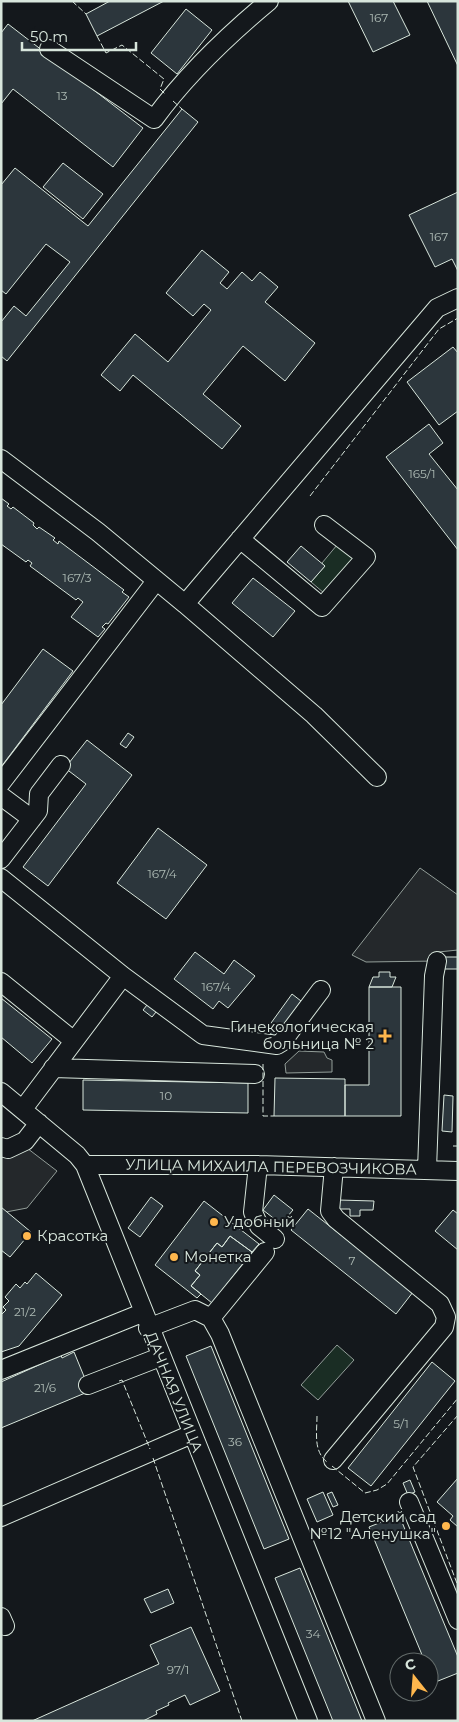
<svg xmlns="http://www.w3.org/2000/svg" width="459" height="1722" font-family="Montserrat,sans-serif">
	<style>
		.green { fill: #1a2d24; stroke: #939e99 }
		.parking { fill: #24282b; stroke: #939e99 }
		.building { fill: #2c363c; stroke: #d8e6dc }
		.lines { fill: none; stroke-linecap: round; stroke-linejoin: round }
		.minor-casing { stroke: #d8e6dc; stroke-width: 20 }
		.minor { stroke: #14181c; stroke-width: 18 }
		.fence { stroke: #d8e6dc; stroke-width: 1; stroke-dasharray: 6 2.5; stroke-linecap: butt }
		.poi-dot { fill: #ffb74d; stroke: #14181c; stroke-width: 2 }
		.labels { text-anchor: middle; stroke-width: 4; stroke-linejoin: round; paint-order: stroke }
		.number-label { font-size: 12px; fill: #adbab4 }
		.poi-label { font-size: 15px; fill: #d8e6dc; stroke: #14181c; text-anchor: start }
		.street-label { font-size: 15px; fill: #d8e6dc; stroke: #14181c }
	</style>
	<rect width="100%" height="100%" fill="#14181c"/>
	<path class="green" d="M337,545L354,558L324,593L311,582L325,566L322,563Z
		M337,1345L354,1360L318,1400L301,1385Z"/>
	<path class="parking" d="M420,868L458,895V950L438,952L437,961L366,962L352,955Z
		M299,1051L324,1052L327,1058L332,1060V1072L286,1073L285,1064Z
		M23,1145L57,1171L27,1208L6,1212L1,1207V1151Z"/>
	<path class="building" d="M110,1H164L97,36L86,14Z
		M348,1H393L410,35L373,52Z
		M427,1H458V66Z
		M186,9L212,30L177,74L151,53Z
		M8,24L143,128L113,167L13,89L1,104V33Z
		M182,109L198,122L7,361L1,356V322L14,306L26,316L70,262L46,244L6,294L1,290V185L15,168L88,226Z
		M63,163L103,194L83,219L43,187Z
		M458,192V271L452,259L435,267L409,215Z
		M202,250L229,272L220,283L227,289L242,272L252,281L260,272L278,287L265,302L315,343L285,381L243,346L203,394L241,426L222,449L133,375L120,391L101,375L135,334L168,362L211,310L204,304L193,316L166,293Z
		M453,347L458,353V411L439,425L407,382Z
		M429,424L443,443L429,454L458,490V550L386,457Z
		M1,498L9,504L7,506L11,509L13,507L34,523L33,525L37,529L39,527L55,538L53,540L58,544L59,541L124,590L122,592L129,597L108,624L106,623L102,627L105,629L98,637L71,617L83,602L78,598L76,600L30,566L32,563L28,560L26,562L1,544Z
		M301,546L325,566L311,582L287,562Z
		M253,578L295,611L273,637L232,603Z
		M43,649L73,671L1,767V705Z
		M128,733L134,737L126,748L120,744Z
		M87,740L132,775L48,886L23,867L86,784L65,768Z
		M158,828L207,865L166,919L117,883Z
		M195,952L224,974L234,960L255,976L228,1008L219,1001L213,1009L174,979Z
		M442,957H458V969H442Z
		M379,972H390V977H396L392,987H369L373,977H379Z
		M369,987H401V1116H345V1085H369Z
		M292,994L301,1001L275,1037L266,1030Z
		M1,998L52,1039L32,1063L1,1037Z
		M151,1000L160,1007L152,1017L143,1010Z
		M275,1078L345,1079V1116H274Z
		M83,1080L248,1083V1113L83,1110Z
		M444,1095L453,1096L452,1132L442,1131Z
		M274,1195L293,1210L281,1224L263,1210Z
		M151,1197L163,1206L140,1237L128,1228Z
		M338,1200L374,1201L373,1210H360V1216H350V1209H338Z
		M204,1201L259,1244L252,1252L230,1236L222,1247L217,1243L195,1271L200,1275L191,1286L201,1294L197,1298L155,1265Z
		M1,1207L31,1232L10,1257L1,1250Z
		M308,1209L413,1292L396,1314L291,1230Z
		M453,1210L458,1214V1250L435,1231Z
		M230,1236L252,1252L212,1303L191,1286L200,1275L195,1271L217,1243L222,1247Z
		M36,1273L62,1295L19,1346L1,1352V1315L6,1310L3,1307L9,1301L5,1297L16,1284L20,1288L25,1282L27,1284Z
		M211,1346L289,1539L264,1549L186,1356Z
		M74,1352L90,1391L1,1428V1382L61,1355L62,1358Z
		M432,1362L455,1381L371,1486L348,1468Z
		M458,1478V1527L450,1520L453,1516L437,1502Z
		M410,1480L415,1492L408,1495L403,1483Z
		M323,1492L333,1515L317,1522L307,1499Z
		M332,1492L338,1505L333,1507L327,1494Z
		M399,1515L458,1657V1673L433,1683L429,1672V1662H425L369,1527Z
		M300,1568L309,1590L362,1721H333L275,1578Z
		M168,1589L174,1603L151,1613L144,1599Z
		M191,1627L220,1691L190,1705L185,1695L168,1703L169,1705L156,1711L157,1714L143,1721H32L159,1664L150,1645Z"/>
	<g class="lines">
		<defs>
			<path id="minor" d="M49,49L154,119C186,75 227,36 269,1
				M1,459L98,532L185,604
				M240,539L322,607L366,557L324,525
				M377,777L314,715L185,604L437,308L458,298
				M1,783L156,581
				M1,796L32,819
				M1,859L38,811L39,794L61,765
				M1,878L123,976
				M1,982L74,1041
				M53,1068L255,1074
				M1,1092L77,1155L85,1165L308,1721
				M23,1109L123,976L203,1035L277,1045L282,1042L321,990
				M1,1147L8,1149L25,1141L39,1123
				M85,1165H258L458,1171
				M258,1165L253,1212L259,1226L275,1239
				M427,1170L434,976L437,961
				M211,1318L265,1252
				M148,1328L195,1310L211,1318L220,1334L376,1721
				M1,1370L142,1313
				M88,1385L160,1357
				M333,1460L444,1327L446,1317L440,1304L336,1219L330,1211L334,1167
				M409,1502L458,1620
				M1,1517L192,1434
				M1,1617L5,1626"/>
		</defs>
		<use href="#minor" class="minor-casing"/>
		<use href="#minor" class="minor"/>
		<path class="fence" d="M72,1L86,14
			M97,36L106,53L122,45L164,79L160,89L165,94
			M173,101L182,109
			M310,496L439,329L458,318
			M263,1064V1116H274
			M453,1146H458
			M119,1381L122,1380L150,1449
			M458,1415L413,1467L458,1586
			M317,1416C317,1432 313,1451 327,1462
			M153,1458L242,1721
			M332,1466L365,1493L377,1490L387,1484L458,1398"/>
	</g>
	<g class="poi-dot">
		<path d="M382.5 1028.5h5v5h5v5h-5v5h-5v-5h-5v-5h5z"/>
		<circle cx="214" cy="1222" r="5"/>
		<circle cx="27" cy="1236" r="5"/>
		<circle cx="174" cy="1257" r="5"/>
		<circle cx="446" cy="1526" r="5"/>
	</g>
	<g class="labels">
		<g class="number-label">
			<text x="379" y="22">167</text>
			<text x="62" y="100">13</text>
			<text x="439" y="241">167</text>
			<text x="422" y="478">165/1</text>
			<text x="77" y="582">167/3</text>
			<text x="162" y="878">167/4</text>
			<text x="216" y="991">167/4</text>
			<text x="166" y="1100">10</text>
			<text x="352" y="1265">7</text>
			<text x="25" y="1316">21/2</text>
			<text x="45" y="1392">21/6</text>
			<text x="401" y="1428">5/1</text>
			<text x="235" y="1446">36</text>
			<text x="313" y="1638">34</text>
			<text x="178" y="1674">97/1</text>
		</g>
		<g class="poi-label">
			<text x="374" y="1032" text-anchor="end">Гинекологическая<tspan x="374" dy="17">больница № 2</tspan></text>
			<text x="224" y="1227">Удобный</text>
			<text x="37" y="1241">Красотка</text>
			<text x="184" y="1262">Монетка</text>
			<text x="436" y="1522" text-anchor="end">Детский сад<tspan x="436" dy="17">№12 "Аленушка"</tspan></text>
		</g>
		<g class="street-label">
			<text transform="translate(271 1167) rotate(1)" y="5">УЛИЦА МИХАИЛА ПЕРЕВОЗЧИКОВА</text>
			<text transform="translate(174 1392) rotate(68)" y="5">ДАЧНАЯ УЛИЦА</text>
		</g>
	</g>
	<rect width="459" height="1722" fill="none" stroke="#d8e6dc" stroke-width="5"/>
	<g transform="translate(414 1677) rotate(343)"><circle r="24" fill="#14181c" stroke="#626a69"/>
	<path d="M0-4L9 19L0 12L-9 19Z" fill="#ffb74d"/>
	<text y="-8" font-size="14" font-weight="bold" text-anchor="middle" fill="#d8e6dc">С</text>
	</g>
	<path d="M22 42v8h114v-8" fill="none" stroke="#d8e6dc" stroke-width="2.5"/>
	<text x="30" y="42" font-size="15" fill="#d8e6dc" stroke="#14181c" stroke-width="4" paint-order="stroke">50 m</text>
</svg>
